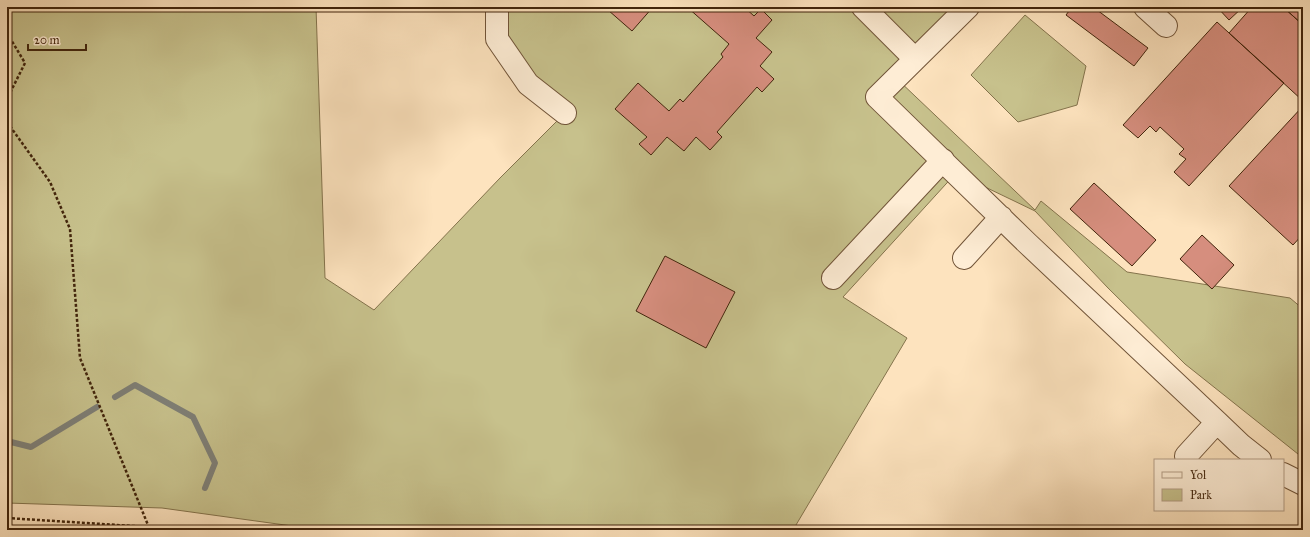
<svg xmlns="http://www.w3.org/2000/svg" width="1310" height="537" font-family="'IM FELL Great Primer',serif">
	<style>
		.green { fill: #c7c18c; stroke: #84734c }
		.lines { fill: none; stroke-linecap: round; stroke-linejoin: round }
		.stream { stroke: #7e7f76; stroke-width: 6 }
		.building { fill: #d68e7e; stroke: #42250c }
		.minor-casing { stroke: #715438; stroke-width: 24 }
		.path { stroke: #42250c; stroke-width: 2.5; stroke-dasharray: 3 2; stroke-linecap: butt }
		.minor { stroke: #feedd5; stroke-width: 22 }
	</style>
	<rect width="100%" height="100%" fill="#fde3be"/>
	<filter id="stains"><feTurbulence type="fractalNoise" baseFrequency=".005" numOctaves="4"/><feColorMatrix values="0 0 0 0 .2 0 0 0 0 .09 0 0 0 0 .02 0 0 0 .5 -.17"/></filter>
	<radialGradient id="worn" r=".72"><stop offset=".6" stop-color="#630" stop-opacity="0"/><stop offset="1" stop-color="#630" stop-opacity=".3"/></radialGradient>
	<path class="green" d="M7,7H316L325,278L374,310L500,178L565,113L497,39V7H967L896,78L1035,210L1041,201L1127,272L1290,298L1303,309V458L1185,364L1108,288L1035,211L956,173L843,297L907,338L793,530H321L162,508L7,503Z
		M1025,15L1086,66L1077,105L1018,122L971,75Z"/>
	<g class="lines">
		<path class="stream" d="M115,397L135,385L193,417L215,463L205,488
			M7,441L31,447L97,407"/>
	</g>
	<path class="building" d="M611,7H653L632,31L608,10Z
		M687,7H744L754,16L761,9L772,20L756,38L772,52L760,66L774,79L762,92L757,87L717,132L722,137L710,150L696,137L684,151L667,137L651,155L639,144L647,137L615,109L638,83L669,111L680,99L683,102L723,57L721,54L729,44Z
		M1072,7H1093L1148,48L1134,66L1066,15Z
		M1217,7H1243L1229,20Z
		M1252,7H1283L1303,25V101L1229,33Z
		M1283,7H1303V25Z
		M1217,22L1284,83L1189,186L1174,172L1186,159L1179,154L1184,149L1160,127L1156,132L1150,126L1138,138L1123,125Z
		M1303,106V234L1293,245L1229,186Z
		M1094,183L1156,240L1132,266L1070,209Z
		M1202,235L1234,265L1212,289L1180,259Z
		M665,256L735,292L706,348L636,311Z"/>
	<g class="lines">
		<defs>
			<path id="minor" d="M497,7V39L528,84L565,113
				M863,7L915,59
				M968,7L877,97L1027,243L1217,422L1241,445L1260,460
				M1145,7L1166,26
				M964,258L1001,217
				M833,278L943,160
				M1186,456L1217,422
				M1283,474L1303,484"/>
		</defs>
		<use href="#minor" class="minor-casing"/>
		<path class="path" d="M7,33L25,63L7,99
			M7,122L50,182L70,229L80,358L150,530
			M7,518L197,530"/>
		<use href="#minor" class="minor"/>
	</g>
	<rect width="1310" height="537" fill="none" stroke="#fde3be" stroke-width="24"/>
	<rect x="8" y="8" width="1294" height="521" fill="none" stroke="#42250c" stroke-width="2"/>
	<rect x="12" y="12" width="1286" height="513" fill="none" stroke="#42250c"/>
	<rect x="1154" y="459" width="130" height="52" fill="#feedd5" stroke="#b39d85"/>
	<rect x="1162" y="472" width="20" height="6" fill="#feedd5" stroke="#b39d85"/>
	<text x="1190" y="479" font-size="12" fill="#42250c">Yol</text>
	<rect x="1162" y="489" width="20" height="12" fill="#c7c18c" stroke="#b39d85"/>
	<text x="1190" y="499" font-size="12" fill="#42250c">Park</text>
	<path d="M28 44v6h58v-6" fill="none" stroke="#42250c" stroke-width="2"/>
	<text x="34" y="44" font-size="12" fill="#42250c" stroke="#feedd5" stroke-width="3" paint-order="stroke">20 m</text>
	<rect width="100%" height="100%" filter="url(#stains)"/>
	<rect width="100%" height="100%" fill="url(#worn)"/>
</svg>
